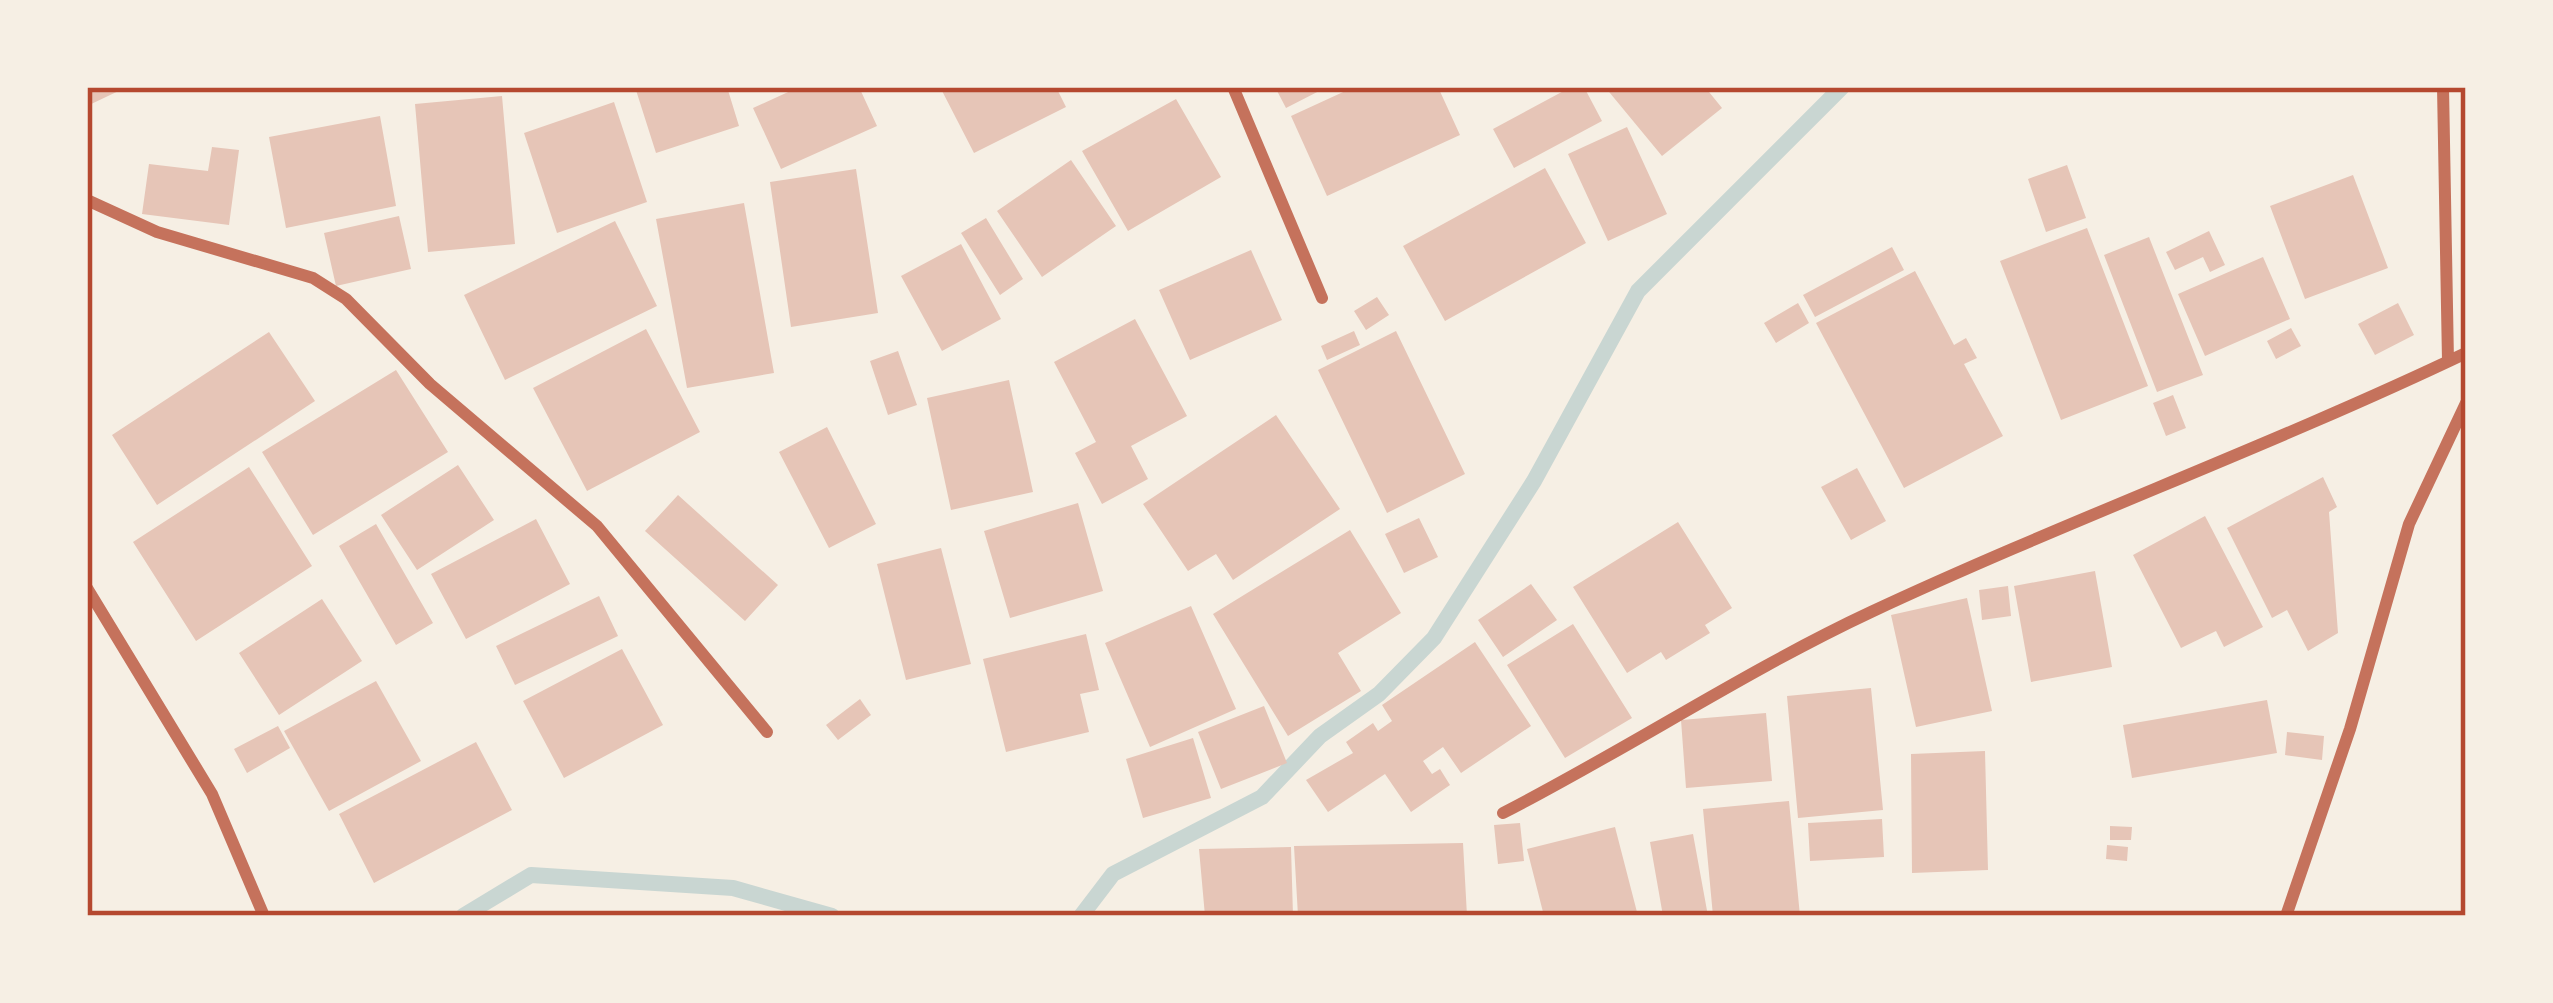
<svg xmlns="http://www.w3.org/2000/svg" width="2553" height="1003" font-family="Signika,sans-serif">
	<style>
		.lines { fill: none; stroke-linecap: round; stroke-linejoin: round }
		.stream { stroke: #c9d6d2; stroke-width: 16 }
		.building { fill: #e6c5b7 }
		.minor { stroke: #c5725c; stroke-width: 12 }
		.neatline { fill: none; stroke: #b5482f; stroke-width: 4.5 }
	</style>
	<rect width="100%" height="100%" fill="#f6efe4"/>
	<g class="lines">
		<path class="stream" d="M463,916L531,875L733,888L832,916
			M1081,916L1113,874L1262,797L1320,736L1379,694L1434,638L1534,481L1638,291L1842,87"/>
	</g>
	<path class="building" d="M87,87H127L87,106Z
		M635,87H727L739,126L656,153Z
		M799,87H859L877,126L781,169L753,108Z
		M940,87H1056L1066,107L974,153Z
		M1275,87H1327L1286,108Z
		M1354,87H1438L1460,135L1327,196L1291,116Z
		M1571,87H1584L1602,121L1514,168L1493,129Z
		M1605,87H1705L1722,108L1662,156Z
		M502,96L515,244L428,252L415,104Z
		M1176,99L1221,177L1128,231L1082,151Z
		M614,102L647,202L557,233L524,133Z
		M380,116L396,206L286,228L269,137Z
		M1627,127L1667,214L1608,241L1568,154Z
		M212,147L239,150L229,225L142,214L149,164L208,171Z
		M1071,160L1116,226L1042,277L997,211Z
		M2067,165L2086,218L2046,232L2028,179Z
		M1545,168L1586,243L1445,321L1403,246Z
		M856,169L878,313L791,327L770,182Z
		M2353,175L2388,268L2305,299L2270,206Z
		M744,203L774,373L687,388L656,219Z
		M399,216L411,269L336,286L324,233Z
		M986,218L1023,279L1000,295L961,233Z
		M615,221L657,306L505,380L464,295Z
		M2087,228L2148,386L2061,420L2000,261Z
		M2209,231L2225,265L2210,272L2203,257L2175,270L2166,252Z
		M2149,237L2203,375L2157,392L2104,255Z
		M961,244L1001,319L942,351L901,276Z
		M1892,247L1904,270L1815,317L1803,295Z
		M1251,250L1282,320L1190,360L1159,290Z
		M2263,257L2290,319L2205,356L2178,294Z
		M1915,271L1954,345L1966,338L1977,358L1964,364L2003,436L1904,488L1816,323Z
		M1377,297L1389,315L1366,330L1354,311Z
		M1798,303L1809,323L1776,343L1764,323Z
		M2398,303L2414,335L2375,355L2358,324Z
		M1135,319L1187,416L1131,446L1148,479L1102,504L1075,453L1096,442L1054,362Z
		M2291,328L2301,346L2276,359L2267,341Z
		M646,329L700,432L587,491L533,388Z
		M1354,331L1360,345L1327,360L1321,346Z
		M1396,331L1465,474L1387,513L1318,370Z
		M269,332L315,401L157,505L112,435Z
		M898,351L917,405L888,415L870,361Z
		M396,370L448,452L313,535L262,452Z
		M1009,380L1033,492L951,510L927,398Z
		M2173,395L2186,428L2166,436L2153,403Z
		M1276,415L1340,509L1233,580L1216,554L1188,571L1143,504Z
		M827,427L876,524L829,548L779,452Z
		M458,465L494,520L417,570L381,515Z
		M249,467L312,566L196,641L133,542Z
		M1857,468L1886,521L1851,540L1821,487Z
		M2323,477L2337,507L2329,512L2338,633L2308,651L2287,610L2272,618L2227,528Z
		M678,495L778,585L745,621L645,531Z
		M1078,503L1103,591L1010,618L984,531Z
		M2205,516L2263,627L2224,647L2216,631L2181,648L2133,555Z
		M1419,518L1438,557L1404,573L1385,534Z
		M536,519L570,584L466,639L431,574Z
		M1678,522L1732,608L1705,625L1710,633L1666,660L1661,652L1627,673L1573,587Z
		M376,524L433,623L396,645L339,546Z
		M1350,530L1401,613L1338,653L1361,691L1288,736L1213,614Z
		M941,548L971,664L906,680L877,564Z
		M2095,571L2112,667L2031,682L2014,586Z
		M1531,584L1557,620L1503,657L1478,620Z
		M2008,586L2011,616L1982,620L1979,590Z
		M599,596L618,636L515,685L496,646Z
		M1967,598L1992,711L1916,727L1891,615Z
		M322,599L362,661L279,715L239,653Z
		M1191,606L1236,709L1150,747L1105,643Z
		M1573,624L1632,718L1565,758L1507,665Z
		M1086,634L1099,690L1080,694L1089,732L1006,752L983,659Z
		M1475,642L1531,726L1461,773L1443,747L1423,761L1432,774L1440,769L1450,785L1411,812L1385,774L1328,812L1306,780L1353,753L1346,742L1373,723L1378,731L1392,721L1382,705Z
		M622,649L663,725L564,778L523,701Z
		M376,681L421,761L329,811L284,731Z
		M1871,688L1883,810L1798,818L1787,696Z
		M860,699L871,715L838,740L826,725Z
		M2267,700L2277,753L2132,778L2123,725Z
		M1264,706L1287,763L1221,789L1198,732Z
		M1766,713L1772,781L1686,788L1681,720Z
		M278,726L290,748L247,773L234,749Z
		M2287,732L2324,736L2322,760L2285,755Z
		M1193,738L1211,798L1143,818L1126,759Z
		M476,742L512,810L374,883L339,814Z
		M1985,751L1988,870L1912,873L1911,754Z
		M1789,801L1800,916H1713L1703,809Z
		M1882,819L1884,857L1810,861L1808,823Z
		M1520,823L1524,861L1498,864L1494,825Z
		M2110,826L2132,827L2131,840H2110Z
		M1615,827L1638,916H1544L1527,849Z
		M1693,834L1708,916H1663L1650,842Z
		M1463,843L1467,916H1298L1294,846Z
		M2107,845L2128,847L2127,861L2106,859Z
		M1291,847L1293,916H1205L1199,849Z"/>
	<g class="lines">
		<path class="minor" d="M1233,87L1322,298
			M2443,87L2448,361
			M87,200L157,232L313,278L346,299L430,384L597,526L767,732
			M87,588L212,794L264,916
			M1503,813C1626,750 1747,670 1871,612C2068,520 2271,446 2466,353
			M2286,916L2350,729L2409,524L2466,403"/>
	</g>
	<rect width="2553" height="1003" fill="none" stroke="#f6efe4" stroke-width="180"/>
	<rect x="90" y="90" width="2373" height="823" class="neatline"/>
</svg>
